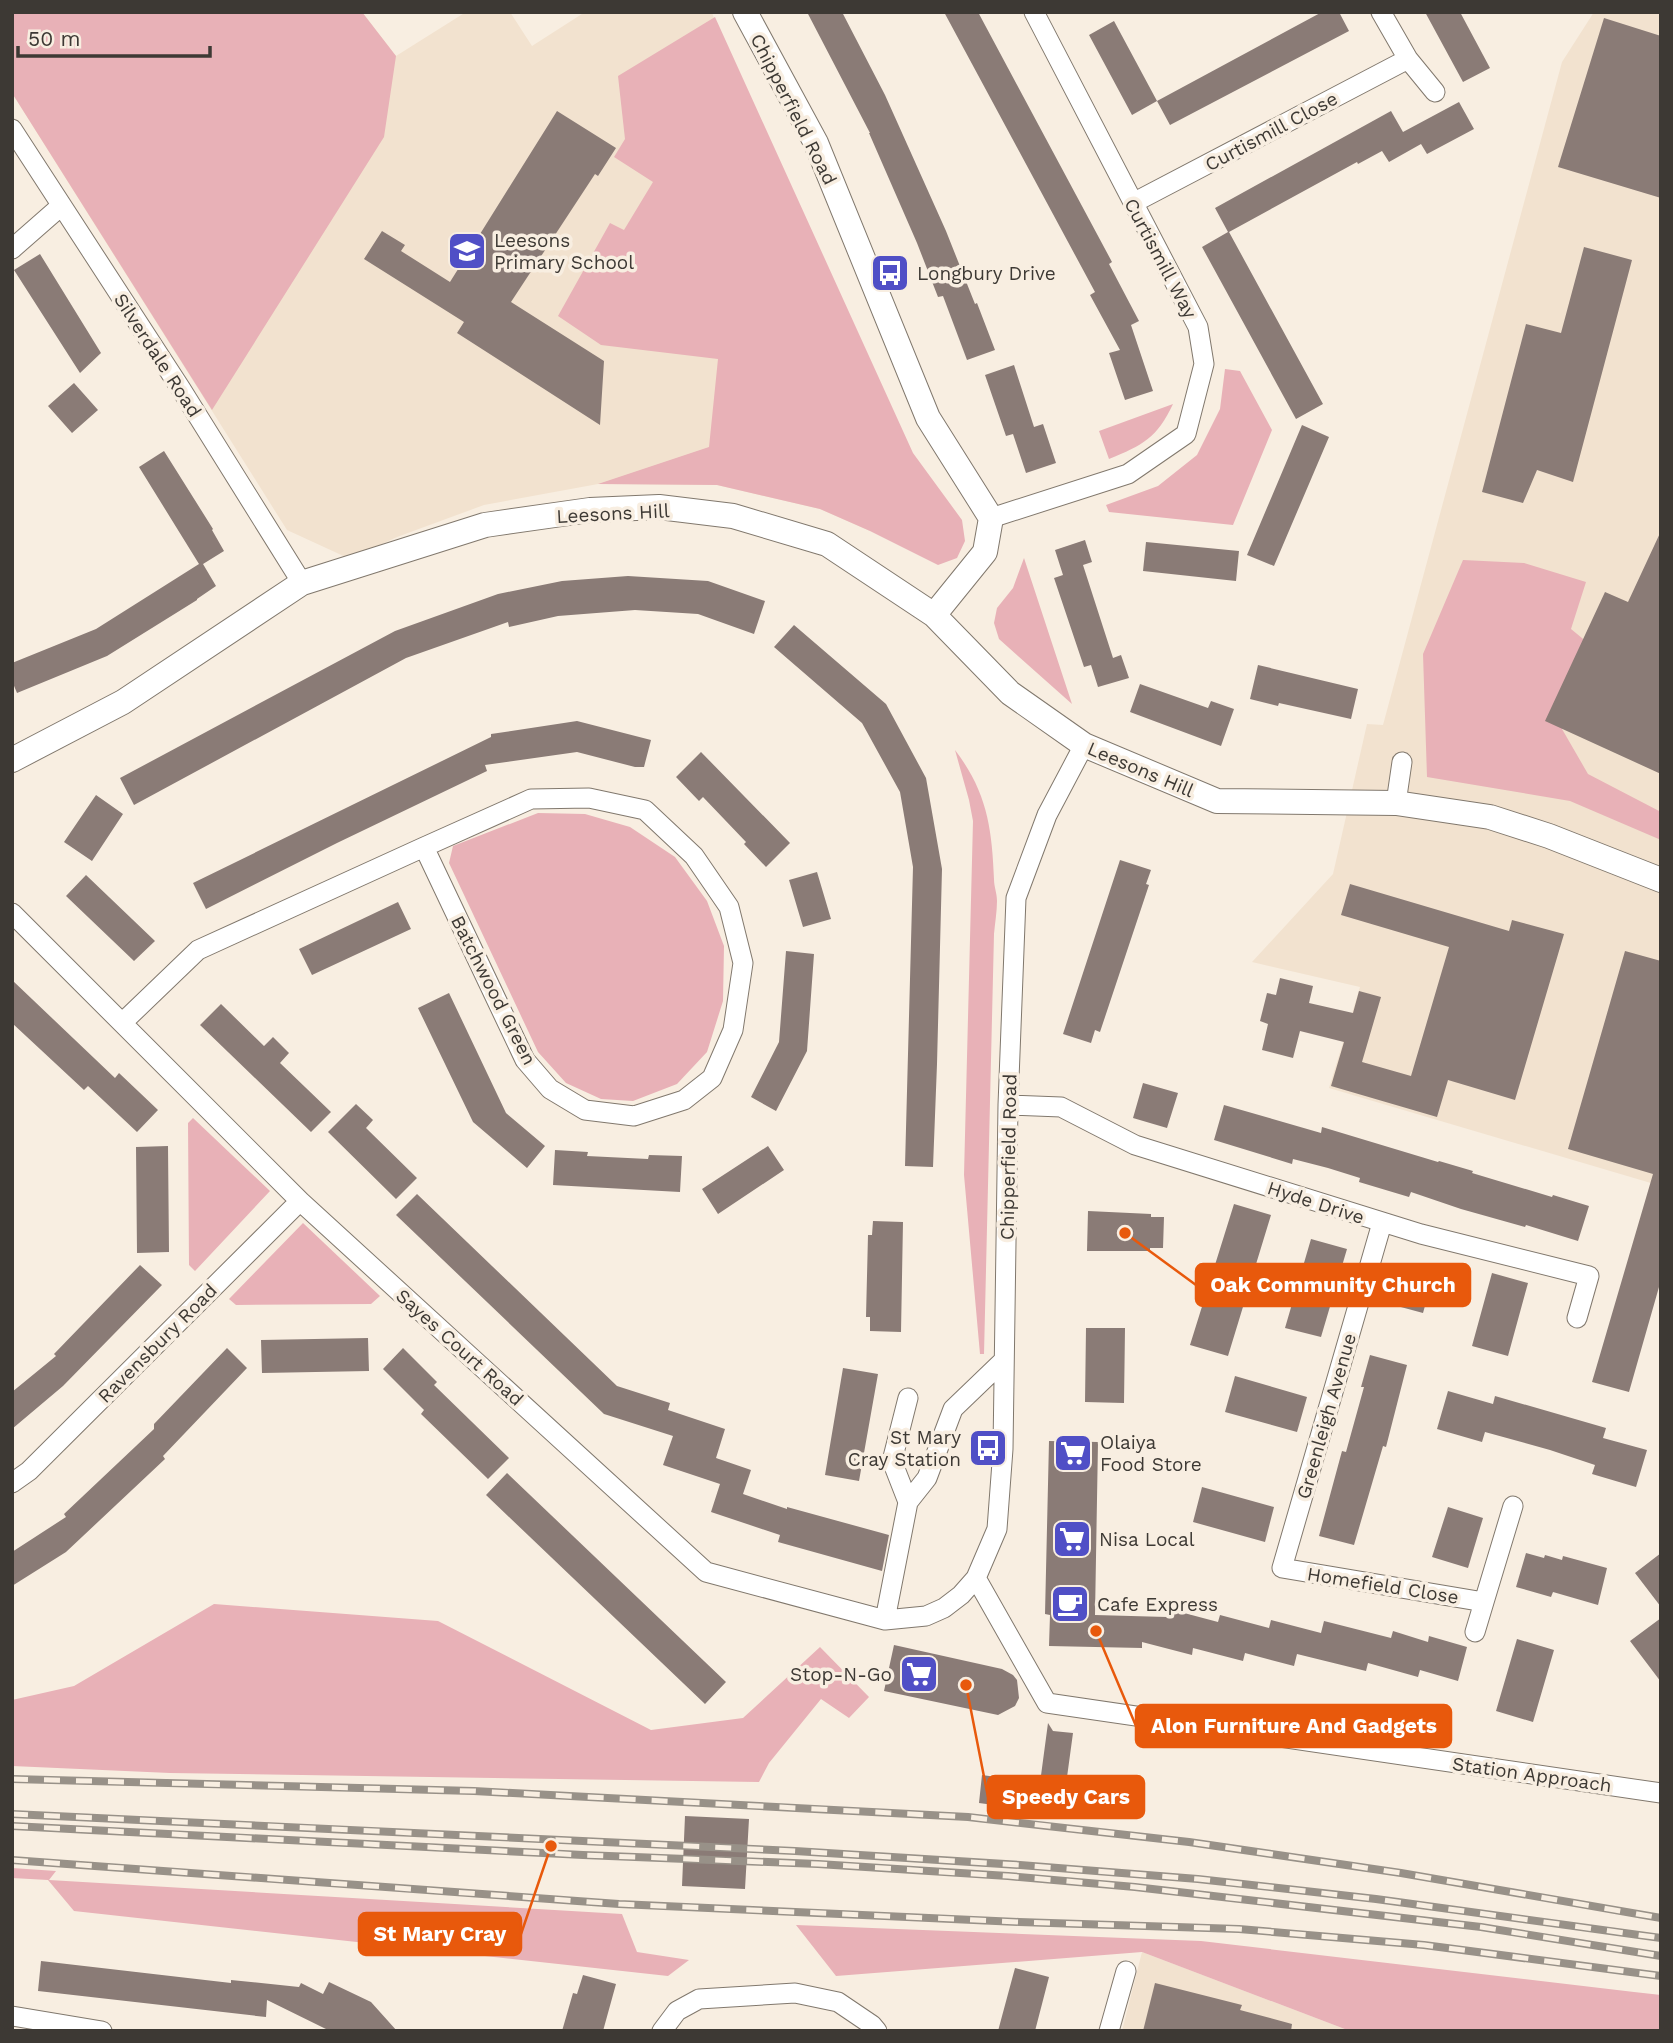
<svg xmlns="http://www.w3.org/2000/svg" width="1673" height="2043" font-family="'Work Sans',sans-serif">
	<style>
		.built { fill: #f2e2cf }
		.green { fill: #e8b1b7 }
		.building { fill: #8a7b76 }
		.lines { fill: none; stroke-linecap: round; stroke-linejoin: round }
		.minor-casing { stroke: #81786d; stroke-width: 21 }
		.tertiary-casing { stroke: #81786d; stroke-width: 26 }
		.minor { stroke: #fff; stroke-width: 19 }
		.tertiary { stroke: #fff; stroke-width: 24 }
		.rail-casing { stroke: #989188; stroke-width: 8 }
		.rail { stroke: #f8eee1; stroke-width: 5; stroke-dasharray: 16; stroke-linecap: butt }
		.labels { text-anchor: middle; stroke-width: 7; stroke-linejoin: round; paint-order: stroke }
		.street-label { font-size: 19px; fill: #3d3934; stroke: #f8eee1 }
		.poi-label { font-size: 19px; fill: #3d3934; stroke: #f8eee1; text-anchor: start }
		.leader { fill: none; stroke: #e8590c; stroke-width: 2.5 }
		.callout-dot { fill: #e8590c; stroke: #f8eee1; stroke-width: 2.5 }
		.callout { fill: #e8590c; stroke: #e8590c; stroke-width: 2.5 }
		.callout-label { font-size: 21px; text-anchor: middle; font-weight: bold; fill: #fff }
	</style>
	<rect width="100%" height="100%" fill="#f8eee1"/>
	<path class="built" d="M12,12H362L396,56L466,12H510L532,46L585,12H712L870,531L820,509L717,485L598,484L484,505L397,537L350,559L287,530L12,93Z
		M1594,12H1661V1186L1329,1088L1360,987L1252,962L1333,874L1367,724L1383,725L1562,62Z
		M1142,1952L1350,2031H1122Z"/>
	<path class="green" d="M12,12H362L396,56L384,137L212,410L12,93Z
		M715,17L913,453L962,520L965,541L957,558L938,565L870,531L820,509L717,485L598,484L709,447L718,359L601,345L558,316L610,223L624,230L653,182L614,157L625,139L618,76Z
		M1225,369L1240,371L1272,430L1233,525L1109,512L1106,505L1158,486L1197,455L1220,409Z
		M1173,404C1157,438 1143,445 1109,459L1099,431Z
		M1024,558L1072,704L999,639L994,623L997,608L1013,588Z
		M1463,560L1524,563L1586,582L1571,629L1588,643L1562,729L1588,774L1661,812V840L1570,801L1427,777L1423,654Z
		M955,750C987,792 992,828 994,879C994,887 997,893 997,901C997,911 995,923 994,934L984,1354H980L964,1175L973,821L969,800Z
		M538,813L585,814L630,827L675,857L707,901L724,946L723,1001L707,1052L677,1084L633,1101L601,1099L566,1083L538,1052L449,863L453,846Z
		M193,1118L270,1191L195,1271L189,1265L188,1123Z
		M303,1223L380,1296L371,1304L236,1305L229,1299Z
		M214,1604L438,1621L651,1730L743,1718L820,1647L869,1697L849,1718L821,1699L769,1763L759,1782L170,1773L12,1766V1700L74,1686Z
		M12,1868L56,1871L49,1880L622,1914L637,1952L689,1960L668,1976L74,1911L48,1880L12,1878Z
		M796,1925L1201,1941L1634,1992L1661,1995V2031H1350L1142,1952L836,1976Z"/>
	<path class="building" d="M807,12H842L885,95L946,231L975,304L977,303L995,350L967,360L943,296L938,297L917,243L869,133H870Z
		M944,12H978L1112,262L1109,264L1139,321L1131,325L1153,391L1125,400L1109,353L1120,350L1090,295L1095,292Z
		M1322,12H1339L1349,31L1170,125L1157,101L1132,115L1089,35L1114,21L1157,101Z
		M1425,12H1460L1490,68L1463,82Z
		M1604,18L1661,36V198L1558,167Z
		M1459,102L1474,129L1427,154L1421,144L1389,162L1382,151L1358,164L1357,162L1229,232L1323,404L1296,419L1202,247L1228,232L1215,208L1391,111L1403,132Z
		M557,111L616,148L598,176L595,174L511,302L604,361L600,425L457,333L464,322L364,259L382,231L405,245L401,251L450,282Z
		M1584,247L1632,260L1573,482L1537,470L1523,503L1482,492L1526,324L1561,333Z
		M40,254L101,353L80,373L14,270Z
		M1014,365L1034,427L1043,424L1056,463L1026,473L1013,434L1006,436L985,375Z
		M74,383L98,410L72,433L48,406Z
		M1302,425L1329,437L1274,566L1247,555Z
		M164,451L213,529L212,530L224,551L203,564L216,586L197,599V600L107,656L17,693L12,681V663L96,629L199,564L139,467Z
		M1661,531V774L1545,721L1605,592L1628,602Z
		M1085,540L1092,562L1083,565L1113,658L1121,655L1129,678L1098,687L1091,665L1084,667L1054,578L1063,575L1055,550Z
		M1146,542L1239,551L1236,581L1143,571Z
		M628,576L708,581L765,601L754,634L698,614L635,610L558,616L509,627L508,622L406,658L134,805L120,778L395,631L498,594L562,581Z
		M794,625L886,704L926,778L942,869L937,1064L933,1167L905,1166L913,867L900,792L862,723L774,647Z
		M1258,665L1358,689L1351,719L1279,703L1278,706L1250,699Z
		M1140,684L1208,708L1211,701L1234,709L1221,746L1130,712Z
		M577,721L651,740L644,767H635L577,752L485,765L487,771L337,843L206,909L193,883L491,737V734Z
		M701,752L790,843L766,867L744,844L746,842L703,797L699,801L676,777Z
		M96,795L123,814L92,861L64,842Z
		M1120,860L1151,870L1146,884L1149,885L1100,1032L1095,1030L1091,1043L1063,1034Z
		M817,872L831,919L803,927L789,880Z
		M86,875L155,941L134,961L66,896Z
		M1350,884L1509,931L1512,920L1564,934L1515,1100L1448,1080L1437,1117L1331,1086L1344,1042L1300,1031L1293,1058L1262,1050L1268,1024L1260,1021L1267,993L1276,995L1280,978L1313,986L1309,1003L1353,1013L1359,991L1381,997L1362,1062L1411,1076L1449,947L1341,915Z
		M398,902L411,929L312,975L299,949Z
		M786,951L814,954L807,1051L776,1111L751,1097L779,1042Z
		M1625,951L1661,961V1280L1629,1392L1592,1382L1653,1174L1568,1149Z
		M12,980L115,1078L119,1073L158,1110L137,1132L88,1086L84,1090L12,1023Z
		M449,993L506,1113L545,1146L527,1168L473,1122L418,1008Z
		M221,1004L264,1046L273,1037L289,1053L280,1063L331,1112L311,1132L200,1025Z
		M1143,1083L1178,1093L1167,1128L1133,1118Z
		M356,1104L373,1120L366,1128L417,1178L396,1199L328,1132Z
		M1224,1105L1321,1133L1322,1127L1438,1162L1439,1161L1473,1171L1472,1173L1552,1197L1553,1195L1589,1206L1578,1241L1526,1225L1525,1227L1461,1209L1411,1192L1409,1197L1359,1182L1360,1178L1328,1168L1293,1159L1292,1164L1214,1140Z
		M168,1146L169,1252L137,1253L136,1147Z
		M768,1146L784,1170L718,1214L702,1189Z
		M555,1150L588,1152L587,1156L648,1159L649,1155L682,1156L680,1192L553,1185Z
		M417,1194L617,1386L670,1403L668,1410L725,1429L716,1458L751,1470L743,1494L787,1509V1507L889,1535L882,1571L778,1542L780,1535L711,1512L720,1484L663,1465L673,1436L604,1414L396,1215Z
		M1234,1204L1271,1215L1228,1356L1190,1345Z
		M1088,1211L1151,1214V1217H1164L1163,1248H1150V1251H1087Z
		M873,1221L903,1222L901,1332L870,1331V1317H866L868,1235H872Z
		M1311,1239L1347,1249L1321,1337L1285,1328Z
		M140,1265L162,1285L63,1386L12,1429V1392L56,1356L54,1354Z
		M1396,1267L1433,1277L1423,1313L1386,1303Z
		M1492,1273L1528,1283L1508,1356L1472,1346Z
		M1086,1328H1125L1124,1403L1085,1402Z
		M368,1338L369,1371L262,1373L261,1340Z
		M227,1348L247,1368L163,1456L165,1459L66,1552L12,1586V1552L66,1517L64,1514L154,1429V1424Z
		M403,1348L437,1382L434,1385L509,1458L488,1479L421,1414L424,1410L383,1369Z
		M1370,1355L1407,1365L1386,1447L1383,1446L1354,1545L1319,1536L1342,1451L1346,1452L1364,1387H1361Z
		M843,1368L878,1374L859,1481L825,1475Z
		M1235,1376L1307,1397L1297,1432L1225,1412Z
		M1448,1391L1493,1404L1495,1396L1606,1428L1603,1438L1647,1450L1636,1487L1592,1474L1595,1465L1550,1450L1485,1432L1482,1442L1437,1429Z
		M1049,1441L1098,1442L1095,1615L1167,1617L1169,1609L1218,1622L1220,1615L1269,1628L1271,1620L1321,1633L1324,1621L1391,1638L1393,1631L1428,1642L1429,1636L1467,1647L1458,1681L1420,1670L1418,1677L1368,1663L1366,1671L1297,1654L1294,1666L1245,1653L1243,1661L1193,1648L1192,1655L1142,1642V1648L1049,1646L1050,1615L1045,1614Z
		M507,1473L726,1682L705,1704L486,1495Z
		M1202,1487L1274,1507L1265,1542L1193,1522Z
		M1448,1507L1483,1518L1468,1568L1432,1557Z
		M1526,1553L1544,1558L1545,1555L1562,1560L1563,1556L1607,1568L1598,1605L1553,1592L1551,1597L1516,1587Z
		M1661,1553V1607L1635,1573Z
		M1661,1618V1682L1630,1641Z
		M1517,1639L1554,1650L1533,1722L1496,1711Z
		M894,1645L1002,1669L1013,1675L1017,1680L1019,1698L1015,1706L998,1715L884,1691Z
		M1048,1723L1053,1731L1073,1733L1062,1814L979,1803L982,1775L1040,1783Z
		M685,1816L749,1819L745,1889L682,1886Z
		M41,1961L231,1983V1980L299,1987L301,1983L323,1994L329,1982L371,2002L397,2031H330L267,2000L266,2017L38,1991Z
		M1015,1968L1049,1977L1035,2031H998Z
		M583,1975L616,1984L603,2031H562L573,1993L577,1994Z
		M1155,1983L1242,2005L1240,2010L1292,2024L1291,2031H1143Z"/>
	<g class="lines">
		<defs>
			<path id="minor" d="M1381,12L1408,59L1435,92
				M12,129L181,389L302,583
				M1133,203L1408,59
				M12,249L61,206
				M991,518L1128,474L1186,434L1204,364L1198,327L1034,12
				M1396,803L1402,762
				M12,913L300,1201L706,1572L885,1620L926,1616L944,1608L961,1595L976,1578L997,1529L1003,1449L1008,1105L1016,898L1047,815L1084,745
				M122,1023L198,950L424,847L525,1060L550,1089L585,1110L634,1116L684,1100L712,1078L733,1030L743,963L729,907L694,856L645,810L589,798L531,799L424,847
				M1008,1105L1061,1107L1135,1145L1421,1234L1589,1276L1577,1318
				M1382,1223L1282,1568L1484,1602L1513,1506
				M908,1398L892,1461L908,1502
				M12,1483L29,1471L300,1201
				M976,1578L1047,1703L1661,1793
				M885,1620L908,1502L927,1478L953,1409L1004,1360
				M1475,1632L1484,1602
				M12,2016L102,2031
				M662,2031L677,2011L699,1999L795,1993L838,2002L872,2025L877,2031
				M1109,2031L1126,1971"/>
			<path id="tertiary" d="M745,12L816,143L928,418L991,518L985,552L934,615
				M12,760L123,702L302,583L485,525L590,510L659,507L733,516L827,544L934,615L1010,693L1084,745L1217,801L1396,803L1490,817L1549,836L1661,880"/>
		</defs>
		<use href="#minor" class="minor-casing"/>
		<use href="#tertiary" class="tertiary-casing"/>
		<use href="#minor" class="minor"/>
		<use href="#tertiary" class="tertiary"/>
		<defs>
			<path id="rail" d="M12,1779L474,1791L968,1817L1189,1842L1401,1873L1661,1918
				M12,1814L795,1851L1020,1865L1198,1879L1376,1899L1661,1938
				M12,1826L583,1855L818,1864L1008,1876L1135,1887L1481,1927L1661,1956
				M12,1860L619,1904L1019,1922L1239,1929L1424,1945L1661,1976"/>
		</defs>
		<use href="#rail" class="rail-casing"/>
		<use href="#rail" class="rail"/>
	</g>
	<defs>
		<symbol id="school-square" viewBox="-11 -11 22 22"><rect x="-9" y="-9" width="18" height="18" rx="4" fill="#504fc6" stroke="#f8eee1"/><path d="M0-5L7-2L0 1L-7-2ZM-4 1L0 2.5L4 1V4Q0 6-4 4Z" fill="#fff"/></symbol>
		<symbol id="bus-square" viewBox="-11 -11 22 22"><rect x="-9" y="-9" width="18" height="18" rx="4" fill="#504fc6" stroke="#f8eee1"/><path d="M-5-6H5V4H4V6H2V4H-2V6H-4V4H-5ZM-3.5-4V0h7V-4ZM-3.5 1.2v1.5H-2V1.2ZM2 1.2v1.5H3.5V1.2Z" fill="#fff"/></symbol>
		<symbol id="supermarket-square" viewBox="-11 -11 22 22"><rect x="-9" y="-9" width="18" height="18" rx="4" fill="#504fc6" stroke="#f8eee1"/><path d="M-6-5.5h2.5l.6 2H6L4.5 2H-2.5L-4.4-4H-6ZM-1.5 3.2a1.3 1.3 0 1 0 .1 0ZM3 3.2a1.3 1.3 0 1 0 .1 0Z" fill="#fff"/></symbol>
		<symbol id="cafe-square" viewBox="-11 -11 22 22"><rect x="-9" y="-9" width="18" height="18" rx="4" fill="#504fc6" stroke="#f8eee1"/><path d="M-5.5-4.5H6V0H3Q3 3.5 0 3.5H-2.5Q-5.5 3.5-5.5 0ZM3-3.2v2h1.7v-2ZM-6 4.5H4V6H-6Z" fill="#fff"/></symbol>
	</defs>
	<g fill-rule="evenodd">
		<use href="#school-square" x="445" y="229" width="44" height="44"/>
		<use href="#bus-square" x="868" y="251" width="44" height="44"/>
		<use href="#bus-square" x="966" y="1426" width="44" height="44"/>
		<use href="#supermarket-square" x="1051" y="1431" width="44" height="44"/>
		<use href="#supermarket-square" x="1050" y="1517" width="44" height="44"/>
		<use href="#cafe-square" x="1048" y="1582" width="44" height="44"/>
		<use href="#supermarket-square" x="897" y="1652" width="44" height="44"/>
	</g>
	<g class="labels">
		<g class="street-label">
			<text transform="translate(794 109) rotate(63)" y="7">Chipperfield Road</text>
			<text transform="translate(1271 131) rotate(-28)" y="7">Curtismill Close</text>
			<text transform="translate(1161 258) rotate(62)" y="7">Curtismill Way</text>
			<text transform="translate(158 355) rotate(57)" y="7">Silverdale Road</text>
			<text transform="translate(613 513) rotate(-3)" y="7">Leesons Hill</text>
			<text transform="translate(1141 769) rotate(23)" y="7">Leesons Hill</text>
			<text transform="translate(494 990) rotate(63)" y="7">Batchwood Green</text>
			<text transform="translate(1008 1157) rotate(-89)" y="7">Chipperfield Road</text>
			<text transform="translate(1316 1202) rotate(18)" y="7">Hyde Drive</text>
			<text transform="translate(157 1343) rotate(-45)" y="7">Ravensbury Road</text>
			<text transform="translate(460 1347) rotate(42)" y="7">Sayes Court Road</text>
			<text transform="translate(1326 1416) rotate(-74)" y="7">Greenleigh Avenue</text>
			<text transform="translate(1383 1585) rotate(9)" y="7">Homefield Close</text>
			<text transform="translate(1532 1774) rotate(8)" y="7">Station Approach</text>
		</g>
		<g class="poi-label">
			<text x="494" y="247">Leesons<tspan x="494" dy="22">Primary School</tspan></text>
			<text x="917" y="280">Longbury Drive</text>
			<text x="961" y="1444" text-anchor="end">St Mary<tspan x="961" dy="22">Cray Station</tspan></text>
			<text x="1100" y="1449">Olaiya<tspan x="1100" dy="22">Food Store</tspan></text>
			<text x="1099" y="1546">Nisa Local</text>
			<text x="1097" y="1611">Cafe Express</text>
			<text x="892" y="1681" text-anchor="end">Stop-N-Go</text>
		</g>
	</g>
	<path class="leader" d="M1125 1233L1196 1285M1096 1631L1136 1726M966 1685L988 1797M551 1846L521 1934"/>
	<g class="callout-dot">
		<circle cx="1125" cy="1233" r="7"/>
		<circle cx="1096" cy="1631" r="7"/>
		<circle cx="966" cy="1685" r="7"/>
		<circle cx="551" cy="1846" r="7"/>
	</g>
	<g class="callout">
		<rect x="1196" y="1264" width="274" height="42" rx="7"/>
		<rect x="1136" y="1705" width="315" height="42" rx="7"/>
		<rect x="988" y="1776" width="156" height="42" rx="7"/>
		<rect x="359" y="1913" width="162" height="42" rx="7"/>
	</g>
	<g class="callout-label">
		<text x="1333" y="1292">Oak Community Church</text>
		<text x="1294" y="1733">Alon Furniture And Gadgets</text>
		<text x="1066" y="1804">Speedy Cars</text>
		<text x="440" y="1941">St Mary Cray</text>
	</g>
	<rect width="1673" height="2043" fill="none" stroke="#3d3934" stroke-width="28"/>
	<path d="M18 46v10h192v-10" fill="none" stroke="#3d3934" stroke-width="3.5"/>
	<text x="28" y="46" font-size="21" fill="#3d3934" stroke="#f8eee1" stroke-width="5" paint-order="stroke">50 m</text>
</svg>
